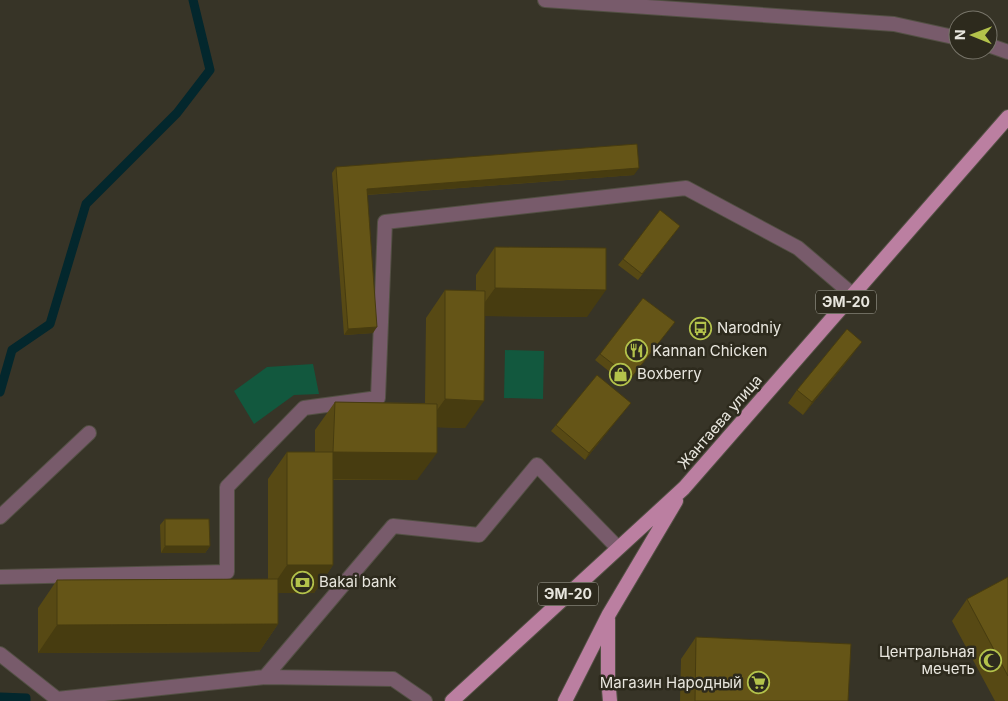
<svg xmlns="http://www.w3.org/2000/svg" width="1008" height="701" font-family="Inter,sans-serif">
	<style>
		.green { fill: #12583e }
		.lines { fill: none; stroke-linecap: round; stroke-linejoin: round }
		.stream { stroke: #03272d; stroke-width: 9 }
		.service-casing { stroke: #535044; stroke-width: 16 }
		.minor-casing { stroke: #535044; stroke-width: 16 }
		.primary-casing { stroke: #535044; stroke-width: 16 }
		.service { stroke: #785b6b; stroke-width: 14 }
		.minor { stroke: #785b6b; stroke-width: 14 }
		.primary { stroke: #bb7fa1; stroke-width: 14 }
		.wall { fill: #574914 }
		.shaded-wall { fill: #473c10 }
		.building { fill: #655517; stroke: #473c10 }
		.labels { text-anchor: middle; stroke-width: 5; stroke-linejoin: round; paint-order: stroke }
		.shield { fill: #2d2a1d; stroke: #b0aea4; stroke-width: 1 }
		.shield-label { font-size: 14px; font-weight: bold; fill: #e8e6de }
		.poi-label { font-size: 15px; fill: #e8e6de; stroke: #2d2a1d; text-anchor: start }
		.street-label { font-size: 15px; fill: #e8e6de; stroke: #2d2a1d }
	</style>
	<rect width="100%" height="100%" fill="#373427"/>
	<path class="green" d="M505,350L544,351L543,399L504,398Z
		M313,364L319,394L294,395L254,424L234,391L267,367Z"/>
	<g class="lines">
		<path class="stream" d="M0,392L12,350L50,324L86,204L177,113L210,70L193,0
			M0,697L26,698V701"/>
		<defs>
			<path id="service" d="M0,517L89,433
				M0,577L227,572V487L304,408L378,398L385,222L686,188L798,248L853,295
				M0,654L57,699L265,677L393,526L479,535L537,465L618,548
				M265,677L393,679L425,701"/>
			<path id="minor" d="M545,0L894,24L958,38
				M988,45L1008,52"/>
			<path id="primary" d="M608,619V678L610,701
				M452,701L684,488L1008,117
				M565,701L609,614L676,501"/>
		</defs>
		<use href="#service" class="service-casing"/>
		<use href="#minor" class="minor-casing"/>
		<use href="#primary" class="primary-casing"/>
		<use href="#service" class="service"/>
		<use href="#minor" class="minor"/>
		<use href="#primary" class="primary"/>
	</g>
	<path class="wall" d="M336,167L634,175L367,195L373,333L344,335L332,173Z
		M680,226L638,280L618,265L623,259Z
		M495,247L587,317L485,316L465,428L437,427L417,480H333V565L314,593H278V624L259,652L38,653V608L57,580L268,579V479L287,452H315V430L335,402L425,403L426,318L445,290H476V275Z
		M675,322L626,385L595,360L600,354Z
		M853,354L803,415L788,403L797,390Z
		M626,409L585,460L551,431L556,425Z
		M165,519L210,546L205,553H161L160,525Z
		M1008,577V701H995L952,621L967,599Z
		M696,637L848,701H680L681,659Z"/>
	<path class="shaded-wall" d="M639,168L634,175L363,195L367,189Z
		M495,288L606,290L587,317L475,316Z
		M377,327L373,333L344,335L348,329Z
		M862,342L853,354L803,415L812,402Z
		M445,399L484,401L465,428L425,427Z
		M631,403L626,409L585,460L589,453Z
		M333,452L437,453L417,480L314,479Z
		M165,546H210L205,553H161Z
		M287,565H333L314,593H268Z
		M278,624L259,652L38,653L57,625Z"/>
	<path class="building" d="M637,144L639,168L367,189L377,327L348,329L336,167Z
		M660,210L680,226L642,274L623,259Z
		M495,247L606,248V290L495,288Z
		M445,290L485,291L484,401L445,399Z
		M643,298L675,322L631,378L600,354Z
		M847,329L862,342L812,402L797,390Z
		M597,375L631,403L589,453L556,425Z
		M335,402L437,404V453L333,452V565H287V452H333Z
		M165,519H209L210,546H165Z
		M1008,577V676L967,599Z
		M278,579V624L57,625V580Z
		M696,637L851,644L848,701H695Z"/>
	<defs>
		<symbol id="bus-ring" viewBox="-11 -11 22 22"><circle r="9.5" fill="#2d2a1d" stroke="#b3c24b" stroke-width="1.5"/><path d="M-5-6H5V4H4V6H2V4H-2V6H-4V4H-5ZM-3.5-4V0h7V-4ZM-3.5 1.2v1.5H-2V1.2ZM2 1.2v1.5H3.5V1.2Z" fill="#b3c24b"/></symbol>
		<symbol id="restaurant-ring" viewBox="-11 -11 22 22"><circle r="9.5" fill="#2d2a1d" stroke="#b3c24b" stroke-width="1.5"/><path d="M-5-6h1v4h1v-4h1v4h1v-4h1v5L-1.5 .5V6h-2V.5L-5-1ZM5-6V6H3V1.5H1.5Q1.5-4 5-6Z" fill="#b3c24b"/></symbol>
		<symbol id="shop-ring" viewBox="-11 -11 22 22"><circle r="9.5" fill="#2d2a1d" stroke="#b3c24b" stroke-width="1.5"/><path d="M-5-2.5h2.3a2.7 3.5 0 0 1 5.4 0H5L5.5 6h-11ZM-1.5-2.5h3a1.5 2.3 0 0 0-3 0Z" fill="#b3c24b"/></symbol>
		<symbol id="bank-ring" viewBox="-11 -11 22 22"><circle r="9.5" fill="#2d2a1d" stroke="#b3c24b" stroke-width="1.5"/><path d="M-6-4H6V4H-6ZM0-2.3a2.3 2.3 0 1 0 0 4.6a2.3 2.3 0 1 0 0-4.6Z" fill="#b3c24b"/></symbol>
		<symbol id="mosque-ring" viewBox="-11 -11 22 22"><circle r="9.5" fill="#2d2a1d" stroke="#b3c24b" stroke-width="1.5"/><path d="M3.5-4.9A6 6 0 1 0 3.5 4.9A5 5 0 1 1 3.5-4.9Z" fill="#b3c24b"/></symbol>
		<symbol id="supermarket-ring" viewBox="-11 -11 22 22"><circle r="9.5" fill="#2d2a1d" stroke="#b3c24b" stroke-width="1.5"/><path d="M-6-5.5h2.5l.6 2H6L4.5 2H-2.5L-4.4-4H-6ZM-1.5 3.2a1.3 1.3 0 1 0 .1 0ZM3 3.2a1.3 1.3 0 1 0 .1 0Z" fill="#b3c24b"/></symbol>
	</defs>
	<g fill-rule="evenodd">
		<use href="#bus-ring" x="688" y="316" width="25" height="25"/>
		<use href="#restaurant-ring" x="624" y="338" width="25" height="25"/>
		<use href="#shop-ring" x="608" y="362" width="25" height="25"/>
		<use href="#bank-ring" x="290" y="570" width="25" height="25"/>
		<use href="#mosque-ring" x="978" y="648" width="25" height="25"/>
		<use href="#supermarket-ring" x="746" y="670" width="25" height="25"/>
	</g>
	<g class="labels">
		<g class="shield">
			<rect x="816" y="290.5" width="60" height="23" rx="4"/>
			<rect x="538" y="582.5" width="60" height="23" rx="4"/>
		</g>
		<g class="shield-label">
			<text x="846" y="307">ЭМ-20</text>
			<text x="568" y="599">ЭМ-20</text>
		</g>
		<g class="poi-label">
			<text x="717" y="333">Narodniy</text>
			<text x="652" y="356">Kannan Chicken</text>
			<text x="637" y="379">Boxberry</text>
			<text x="319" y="587">Bakai bank</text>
			<text x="975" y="657" text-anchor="end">Центральная<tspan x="975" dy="17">мечеть</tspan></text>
			<text x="742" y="688" text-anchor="end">Магазин Народный</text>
		</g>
		<g class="street-label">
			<text transform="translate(720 422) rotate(-49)" y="5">Жантаева улица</text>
		</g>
	</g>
	<g transform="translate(973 35) rotate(271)"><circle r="24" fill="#2d2a1d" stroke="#78756a"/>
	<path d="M0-4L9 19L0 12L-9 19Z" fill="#b3c24b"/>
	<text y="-8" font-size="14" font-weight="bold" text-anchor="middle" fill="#e8e6de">N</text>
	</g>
</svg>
